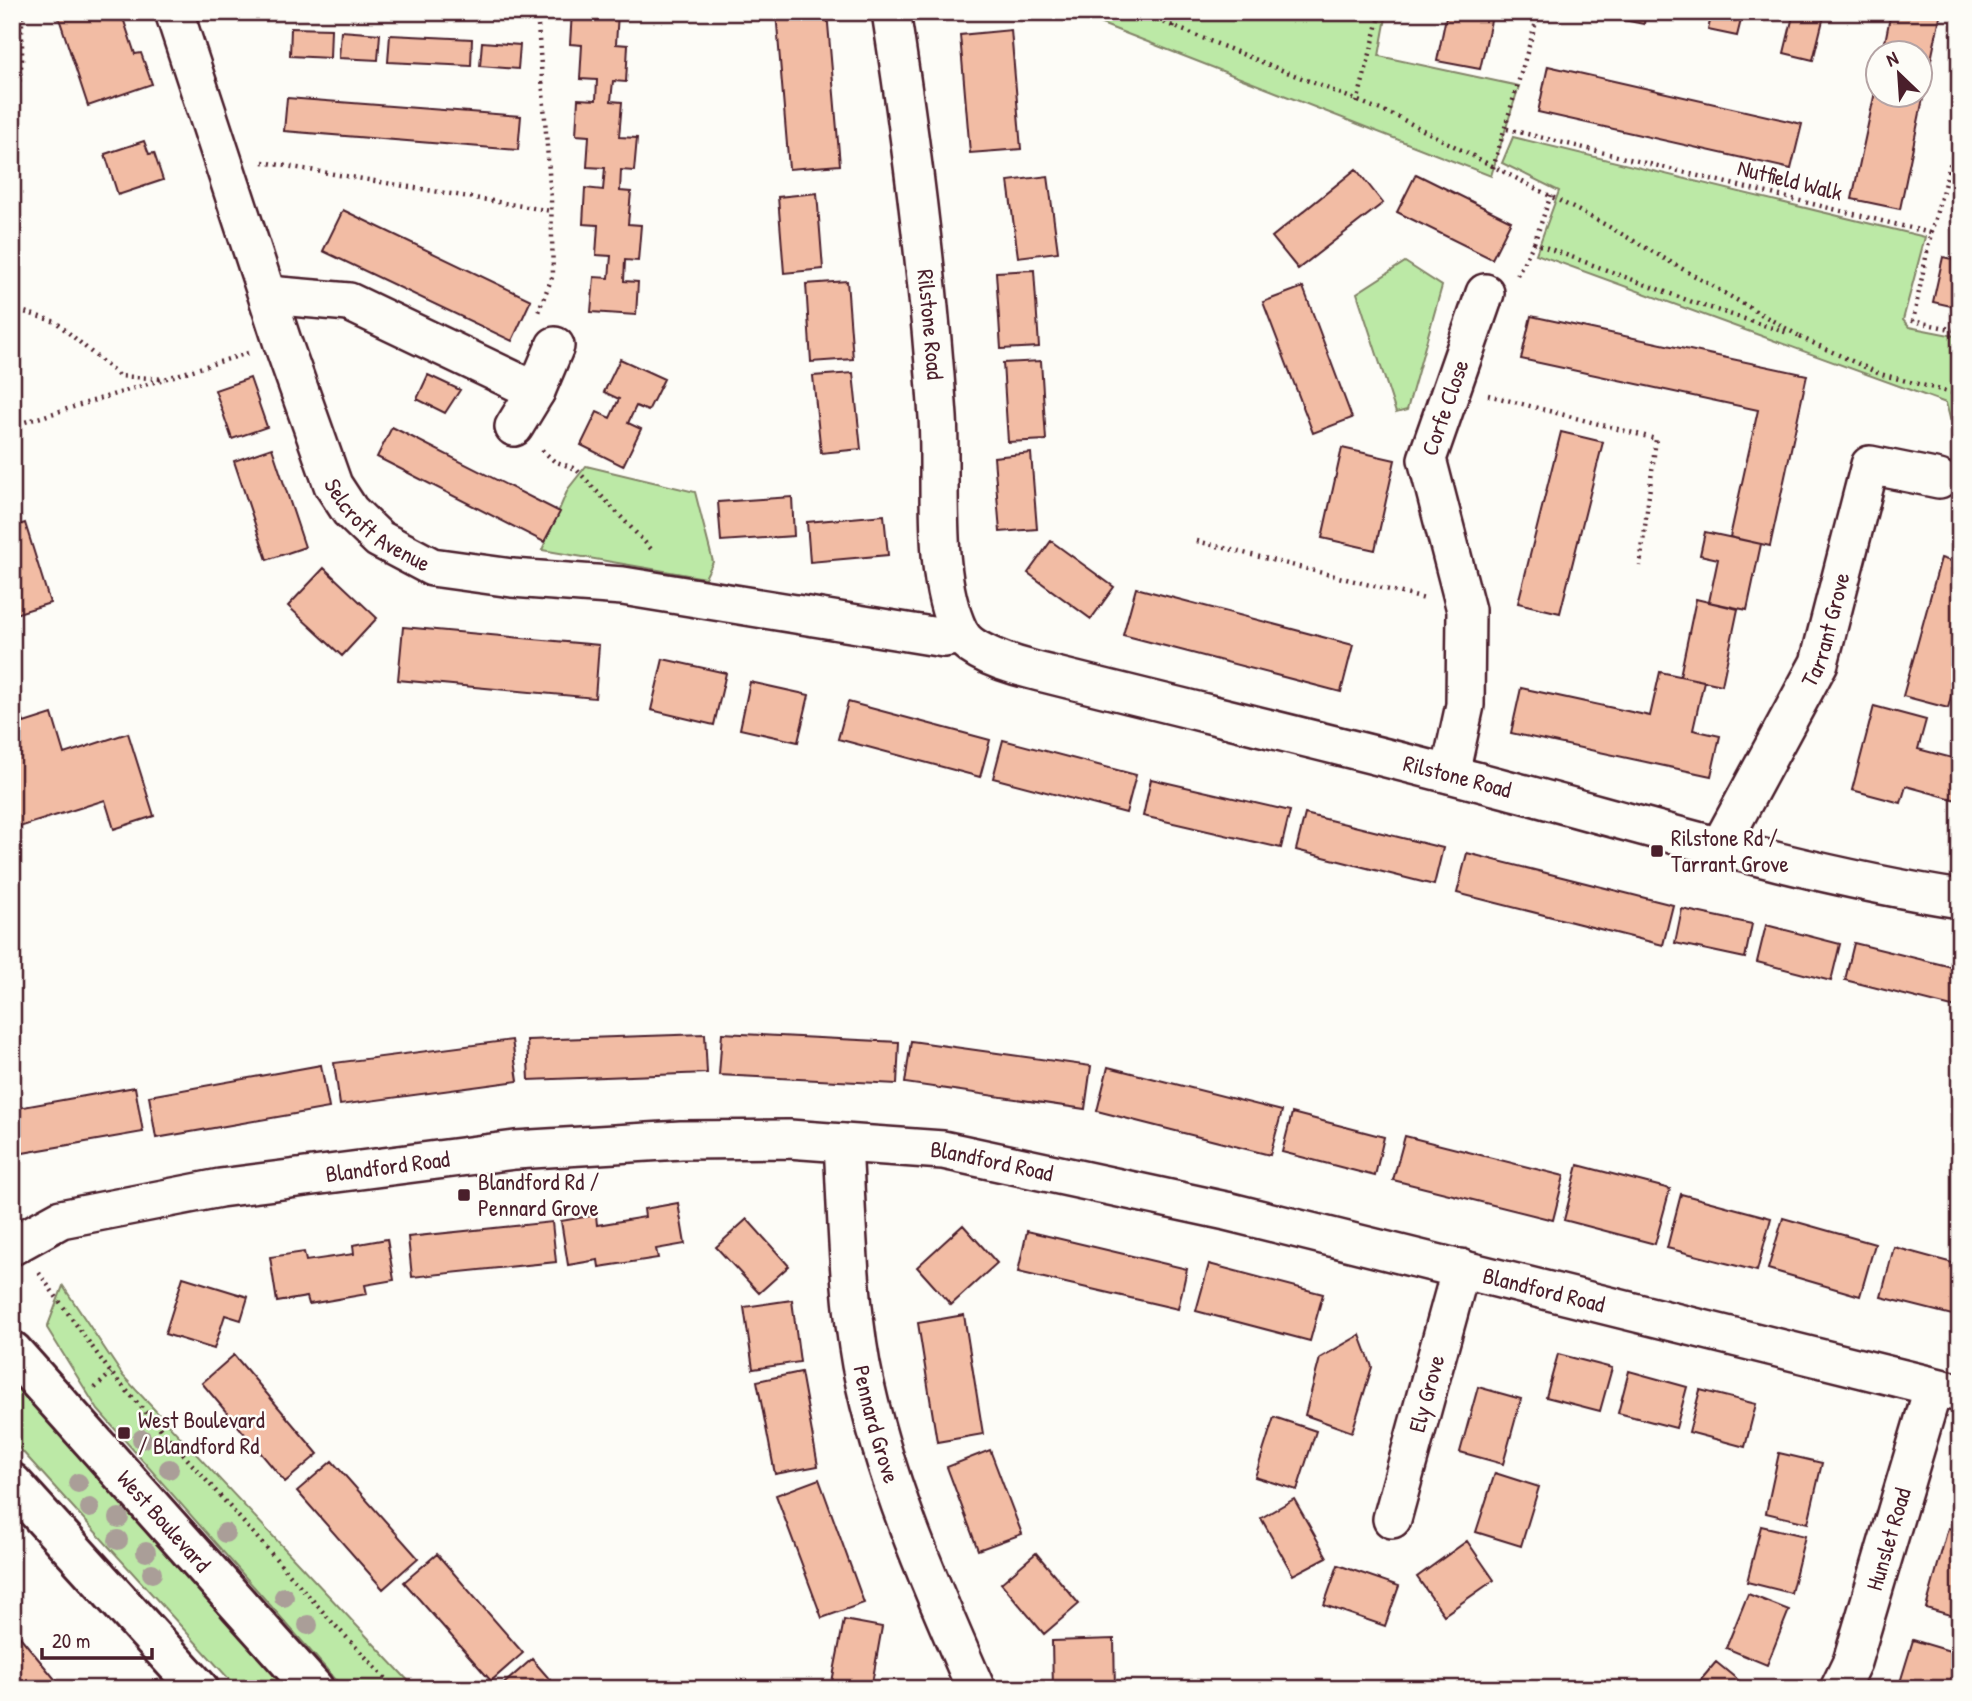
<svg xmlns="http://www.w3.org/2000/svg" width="1972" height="1701" font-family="'Patrick Hand',sans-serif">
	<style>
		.green { fill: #bce9a6; stroke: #838468; stroke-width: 2 }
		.building { fill: #f2bca4; stroke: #4a1f2b; stroke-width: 2 }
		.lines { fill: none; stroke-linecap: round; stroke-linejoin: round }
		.minor-casing { stroke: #4a1f2b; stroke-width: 42 }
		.secondary-casing { stroke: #4a1f2b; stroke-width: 44 }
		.path { stroke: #4a1f2b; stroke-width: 4.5; stroke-dasharray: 2 5; stroke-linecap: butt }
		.minor { stroke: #fdfcf7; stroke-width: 37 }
		.secondary { stroke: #fdfcf7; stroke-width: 38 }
		.tree { fill: #aa9e98 }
		.poi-dot { fill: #4a1f2b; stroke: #fdfcf7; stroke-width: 2.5 }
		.labels { text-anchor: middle; stroke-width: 5; stroke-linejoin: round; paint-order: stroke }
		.street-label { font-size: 23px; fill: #4a1f2b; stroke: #fdfcf7 }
		.poi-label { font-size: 23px; fill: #4a1f2b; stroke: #fdfcf7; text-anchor: start }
	</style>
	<rect width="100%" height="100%" fill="#fdfcf7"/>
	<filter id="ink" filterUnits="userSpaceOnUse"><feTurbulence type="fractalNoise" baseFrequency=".0143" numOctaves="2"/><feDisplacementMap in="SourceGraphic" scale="14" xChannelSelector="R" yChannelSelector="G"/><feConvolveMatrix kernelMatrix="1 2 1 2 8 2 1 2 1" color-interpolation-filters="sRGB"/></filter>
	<g filter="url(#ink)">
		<path class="green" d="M1071,12H1387L1379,56L1519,86L1491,176Z
			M1513,137L1925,237L1903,320L1909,327L1960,337V424L1951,422L1946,403L1536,254L1559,191L1502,163Z
			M1405,262L1442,286L1407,410L1396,413L1357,293Z
			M586,466L695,492L713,562L705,578L542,550L568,489Z
			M63,1286L123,1376L416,1689H344L98,1410L47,1328Z
			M12,1380L288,1689H238L12,1440Z"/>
		<path class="building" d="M57,12H121L135,54L141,53L152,84L88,106Z
			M572,12L618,13L616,44L628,45L626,82L613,81L611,101L622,102L619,137L637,138L634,171L621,170L620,191L631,192L628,224L641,225L638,261L625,260L624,281L638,282L636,315L591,312L594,277L609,278L611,256L596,255L598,225L583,224L585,188L603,190L605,168L587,167L589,136L576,135L578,99L596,100L597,80L580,79L582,45L570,44Z
			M776,12H827L840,165L789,169Z
			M1447,12H1493L1480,69L1437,61Z
			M1598,12H1646L1644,24L1598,15Z
			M1712,12H1743L1737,36L1708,30Z
			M1794,12H1825L1813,60L1784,53Z
			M1891,12H1941L1900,209L1852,199L1878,78V94H1920V52H1883Z
			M291,28L331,29L330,58L290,56Z
			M1011,30L1021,149L970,153L960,35Z
			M341,31L380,34L378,60L339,58Z
			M390,35L472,39L471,66L388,62Z
			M482,42L520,45L518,69L480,66Z
			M1548,66L1802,124L1791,169L1538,112Z
			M287,98L521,116L518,150L284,131Z
			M144,141L149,154L154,153L163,180L118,195L105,154Z
			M1356,169L1383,203L1298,269L1272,237Z
			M1416,174L1511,221L1492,259L1397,212Z
			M1048,176L1058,252L1018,257L1008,181Z
			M817,193L823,269L784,273L778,197Z
			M343,210L531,300L512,341L323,251Z
			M1943,257L1960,261V308L1933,302Z
			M1034,270L1039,347L1001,349L996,272Z
			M847,281L853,359L811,362L806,284Z
			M1303,287L1352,418L1313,433L1263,302Z
			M1531,316L1807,375L1770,546L1730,537L1758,410L1521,359Z
			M620,359L664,379L648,411L636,406L628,423L641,429L623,466L581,445L597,412L610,418L619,399L604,392Z
			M1041,361L1046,440L1008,442L1003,363Z
			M853,373L861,449L821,453L813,376Z
			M428,375L460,390L445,413L417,399Z
			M250,378L267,427L232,439L215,390Z
			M392,427L560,512L544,542L377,457Z
			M1561,432L1603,442L1560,613L1518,603Z
			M272,448L305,547L267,560L234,461Z
			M1342,448L1395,460L1375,550L1322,538Z
			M1031,453L1037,529L1000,532L994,457Z
			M792,497L794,536L721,541L718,502Z
			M884,515L888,555L810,562L807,522Z
			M25,523L50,603L12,615V527Z
			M1705,532L1761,544L1747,610L1709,602L1718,559L1700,555Z
			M1051,541L1114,587L1091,619L1028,573Z
			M1941,558L1960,564V663L1948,708L1903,696Z
			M324,568L377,618L342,656L288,606Z
			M1136,588L1353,645L1341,692L1123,635Z
			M1696,599L1738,609L1722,685L1680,676Z
			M403,627L599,645L595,698L398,680Z
			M663,659L726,673L714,725L651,710Z
			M1660,672L1704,681L1693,730L1720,736L1711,776L1511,733L1521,688L1650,716Z
			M750,682L809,695L798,742L740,729Z
			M12,684L24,723L52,714L64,754L128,733L154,816L114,829L105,800L16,828L12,817Z
			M848,702L990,740L980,777L838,739Z
			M1874,706L1926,720L1918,749L1960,760V801L1906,786L1901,803L1852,790Z
			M1003,740L1136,775L1126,813L993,778Z
			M1151,779L1290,811L1281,848L1143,816Z
			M1305,814L1443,848L1434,885L1296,850Z
			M1467,853L1673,905L1663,945L1457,893Z
			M1682,909L1752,924L1745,958L1675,943Z
			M1766,925L1840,944L1831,981L1757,962Z
			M1854,943L1960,969V1009L1845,980Z
			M722,1033L899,1042L897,1084L719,1075Z
			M705,1034L707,1073L529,1080L527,1040Z
			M512,1040L518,1081L340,1105L334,1063Z
			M911,1041L1091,1066L1085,1109L905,1083Z
			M321,1065L329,1108L156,1138L149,1096Z
			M1108,1067L1282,1111L1270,1155L1097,1111Z
			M135,1087L143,1132L17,1154L12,1109Z
			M1292,1113L1384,1137L1375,1176L1282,1152Z
			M1405,1136L1564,1176L1553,1220L1393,1180Z
			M1578,1165L1670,1189L1655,1244L1564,1220Z
			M1681,1194L1771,1218L1757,1271L1667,1248Z
			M678,1203L685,1244L656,1249L658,1258L599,1267L598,1260L568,1265L561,1221L596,1215L597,1225L645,1217L644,1209Z
			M1783,1218L1875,1244L1860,1296L1768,1269Z
			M747,1219L789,1266L759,1293L716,1247Z
			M552,1222L556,1262L412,1277L408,1237Z
			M963,1225L997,1263L951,1305L917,1267Z
			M1027,1231L1187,1269L1178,1309L1018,1272Z
			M387,1239L394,1280L365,1285L367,1294L309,1304L307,1297L277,1302L270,1257L304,1252L306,1261L354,1254L353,1245Z
			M1894,1247L1960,1265V1317L1881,1297Z
			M1209,1264L1323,1294L1310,1341L1196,1311Z
			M183,1277L248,1297L241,1320L225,1315L214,1349L165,1334Z
			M792,1300L800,1362L753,1369L744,1307Z
			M964,1315L983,1434L937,1442L918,1323Z
			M1360,1335L1372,1367L1352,1432L1305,1415L1320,1358Z
			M1558,1354L1612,1368L1600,1411L1546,1397Z
			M234,1355L318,1454L285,1482L202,1383Z
			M1629,1371L1687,1387L1676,1428L1618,1413Z
			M801,1372L818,1466L775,1474L757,1381Z
			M1478,1387L1521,1399L1503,1464L1460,1452Z
			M1700,1390L1756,1404L1745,1447L1689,1432Z
			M1274,1417L1316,1431L1297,1490L1255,1477Z
			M990,1450L1022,1534L978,1550L947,1467Z
			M1779,1453L1822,1463L1808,1523L1766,1513Z
			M332,1461L418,1558L383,1589L297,1491Z
			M1495,1473L1539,1487L1521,1546L1476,1532Z
			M819,1479L864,1603L822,1618L776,1495Z
			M1294,1499L1327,1557L1293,1575L1261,1518Z
			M1761,1526L1805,1536L1791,1593L1747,1582Z
			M1948,1528L1960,1531V1618L1926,1608Z
			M1467,1541L1494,1580L1444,1615L1417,1577Z
			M1036,1553L1079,1604L1044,1634L1001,1583Z
			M437,1554L523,1653L491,1681L404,1582Z
			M1338,1565L1399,1586L1385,1626L1324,1605Z
			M1748,1594L1789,1610L1767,1665L1726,1648Z
			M844,1620L882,1627L871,1689L832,1682Z
			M12,1627L63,1689H12Z
			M1114,1639L1115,1689H1053L1052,1641Z
			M1913,1640L1960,1654L1958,1689H1898Z
			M532,1659L558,1689H500L499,1688Z
			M1716,1662L1749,1689H1693Z"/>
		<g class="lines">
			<defs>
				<g id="minor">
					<path id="s1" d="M174,12L282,341L333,485L350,511L379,539L432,567L512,578L623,586L944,638L961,635"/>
					<path id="s2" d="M891,12C912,146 929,282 938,417C942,482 931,574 959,632C969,652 1012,665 1032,670C1190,710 1349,747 1506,789C1656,829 1806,875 1960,899"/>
					<path d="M268,295L349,302L536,391"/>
					<path d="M514,427L536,391L555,346"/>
					<path id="s3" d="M1450,774L1465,705L1466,610L1427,459L1485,293"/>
					<path id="s4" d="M1720,846L1819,663L1870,465L1939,479"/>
					<path id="s5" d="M843,1143C847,1216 848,1292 861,1365C883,1478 930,1584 976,1689"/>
					<path id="s6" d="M12,1246L61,1219L220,1188L515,1150L681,1140L789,1139L843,1143L943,1150L1226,1211L1960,1393"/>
					<path id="s7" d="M1392,1519L1461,1268"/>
					<path id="s8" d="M1839,1689L1852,1662L1933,1389"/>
				</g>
				<g id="secondary">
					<path id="s9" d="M12,1351L314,1689"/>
					<path d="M12,1483L199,1689"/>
				</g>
			</defs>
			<use href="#minor" class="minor-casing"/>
			<use href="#secondary" class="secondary-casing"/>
			<path class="path" d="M537,12L551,199L553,275L538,312
				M1138,12L1398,117L1606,225L1801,337
				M1173,27L1177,12
				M1357,103L1381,12
				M1507,129L1931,233L1913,321L1960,331
				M263,162L551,211
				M1493,168L1539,12
				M12,172L13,126L22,60V12
				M1931,233L1960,129
				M1534,243L1551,195
				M1517,275L1534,243L1695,303L1788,333
				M12,308L56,322L119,376L165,379
				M1800,337L1880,374L1960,395
				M1488,395L1656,439L1640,566
				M12,426L248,353
				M542,450L554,461L576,469L653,551
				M1197,541L1425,599
				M39,1273L111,1373L332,1622L396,1689
				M95,1388L111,1373"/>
			<use href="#minor" class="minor"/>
			<use href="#secondary" class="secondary"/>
		</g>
		<g class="tree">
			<circle cx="142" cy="1439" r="10"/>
			<circle cx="169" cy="1469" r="10"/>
			<circle cx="78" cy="1483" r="10"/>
			<circle cx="90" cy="1508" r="10"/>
			<circle cx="119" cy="1518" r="10"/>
			<circle cx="225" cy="1533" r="10"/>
			<circle cx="118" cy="1540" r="10"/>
			<circle cx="146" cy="1552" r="10"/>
			<circle cx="152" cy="1573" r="10"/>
			<circle cx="284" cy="1597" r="10"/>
			<circle cx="308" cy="1625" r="10"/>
		</g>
	</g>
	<g class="poi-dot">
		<rect x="1650" y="844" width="14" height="14" rx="3.5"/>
		<rect x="457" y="1188" width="14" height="14" rx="3.5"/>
		<rect x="117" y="1426" width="14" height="14" rx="3.5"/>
	</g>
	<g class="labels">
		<g class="street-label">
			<text transform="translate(1790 180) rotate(14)" y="8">Nutfield Walk</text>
			<text dy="8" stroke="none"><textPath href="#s2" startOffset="315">Rilstone Road</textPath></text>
			<text dy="8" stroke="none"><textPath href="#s3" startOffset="376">Corfe Close</textPath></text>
			<text dy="8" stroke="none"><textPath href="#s1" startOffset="560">Selcroft Avenue</textPath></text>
			<text dy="8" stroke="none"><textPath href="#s4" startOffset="242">Tarrant Grove</textPath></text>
			<text dy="8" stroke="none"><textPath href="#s2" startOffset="1148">Rilstone Road</textPath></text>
			<text dy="8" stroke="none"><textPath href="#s6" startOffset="994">Blandford Road</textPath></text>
			<text dy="8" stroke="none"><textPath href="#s6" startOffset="387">Blandford Road</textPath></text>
			<text dy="8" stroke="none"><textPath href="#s6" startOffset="1561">Blandford Road</textPath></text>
			<text dy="8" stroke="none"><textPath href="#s7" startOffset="130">Ely Grove</textPath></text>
			<text dy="8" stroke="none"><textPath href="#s5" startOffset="284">Pennard Grove</textPath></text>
			<text dy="8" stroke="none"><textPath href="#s9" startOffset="228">West Boulevard</textPath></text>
			<text dy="8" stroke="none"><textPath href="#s8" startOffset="158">Hunslet Road</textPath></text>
		</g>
		<g class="poi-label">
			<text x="1671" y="846">Rilstone Rd /<tspan x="1671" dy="26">Tarrant Grove</tspan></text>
			<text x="478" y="1190">Blandford Rd /<tspan x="478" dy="26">Pennard Grove</tspan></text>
			<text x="138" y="1428">West Boulevard<tspan x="138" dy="26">/ Blandford Rd</tspan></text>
		</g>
	</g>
	<rect width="1972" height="1701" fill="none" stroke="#fdfcf7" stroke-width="42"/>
	<rect x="21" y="21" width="1930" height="1659" fill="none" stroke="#4a1f2b" stroke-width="2.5" filter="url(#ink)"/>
	<g transform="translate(1899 74) rotate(335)"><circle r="33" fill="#fdfcf7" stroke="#b5a4a5" stroke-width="2"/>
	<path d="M0-5L12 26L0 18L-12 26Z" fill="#4a1f2b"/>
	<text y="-10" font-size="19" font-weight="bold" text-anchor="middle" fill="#4a1f2b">N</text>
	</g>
	<path d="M42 1648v10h110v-10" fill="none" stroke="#4a1f2b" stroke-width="3.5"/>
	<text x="52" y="1648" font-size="21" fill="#4a1f2b" stroke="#fdfcf7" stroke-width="5" paint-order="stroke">20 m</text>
</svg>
